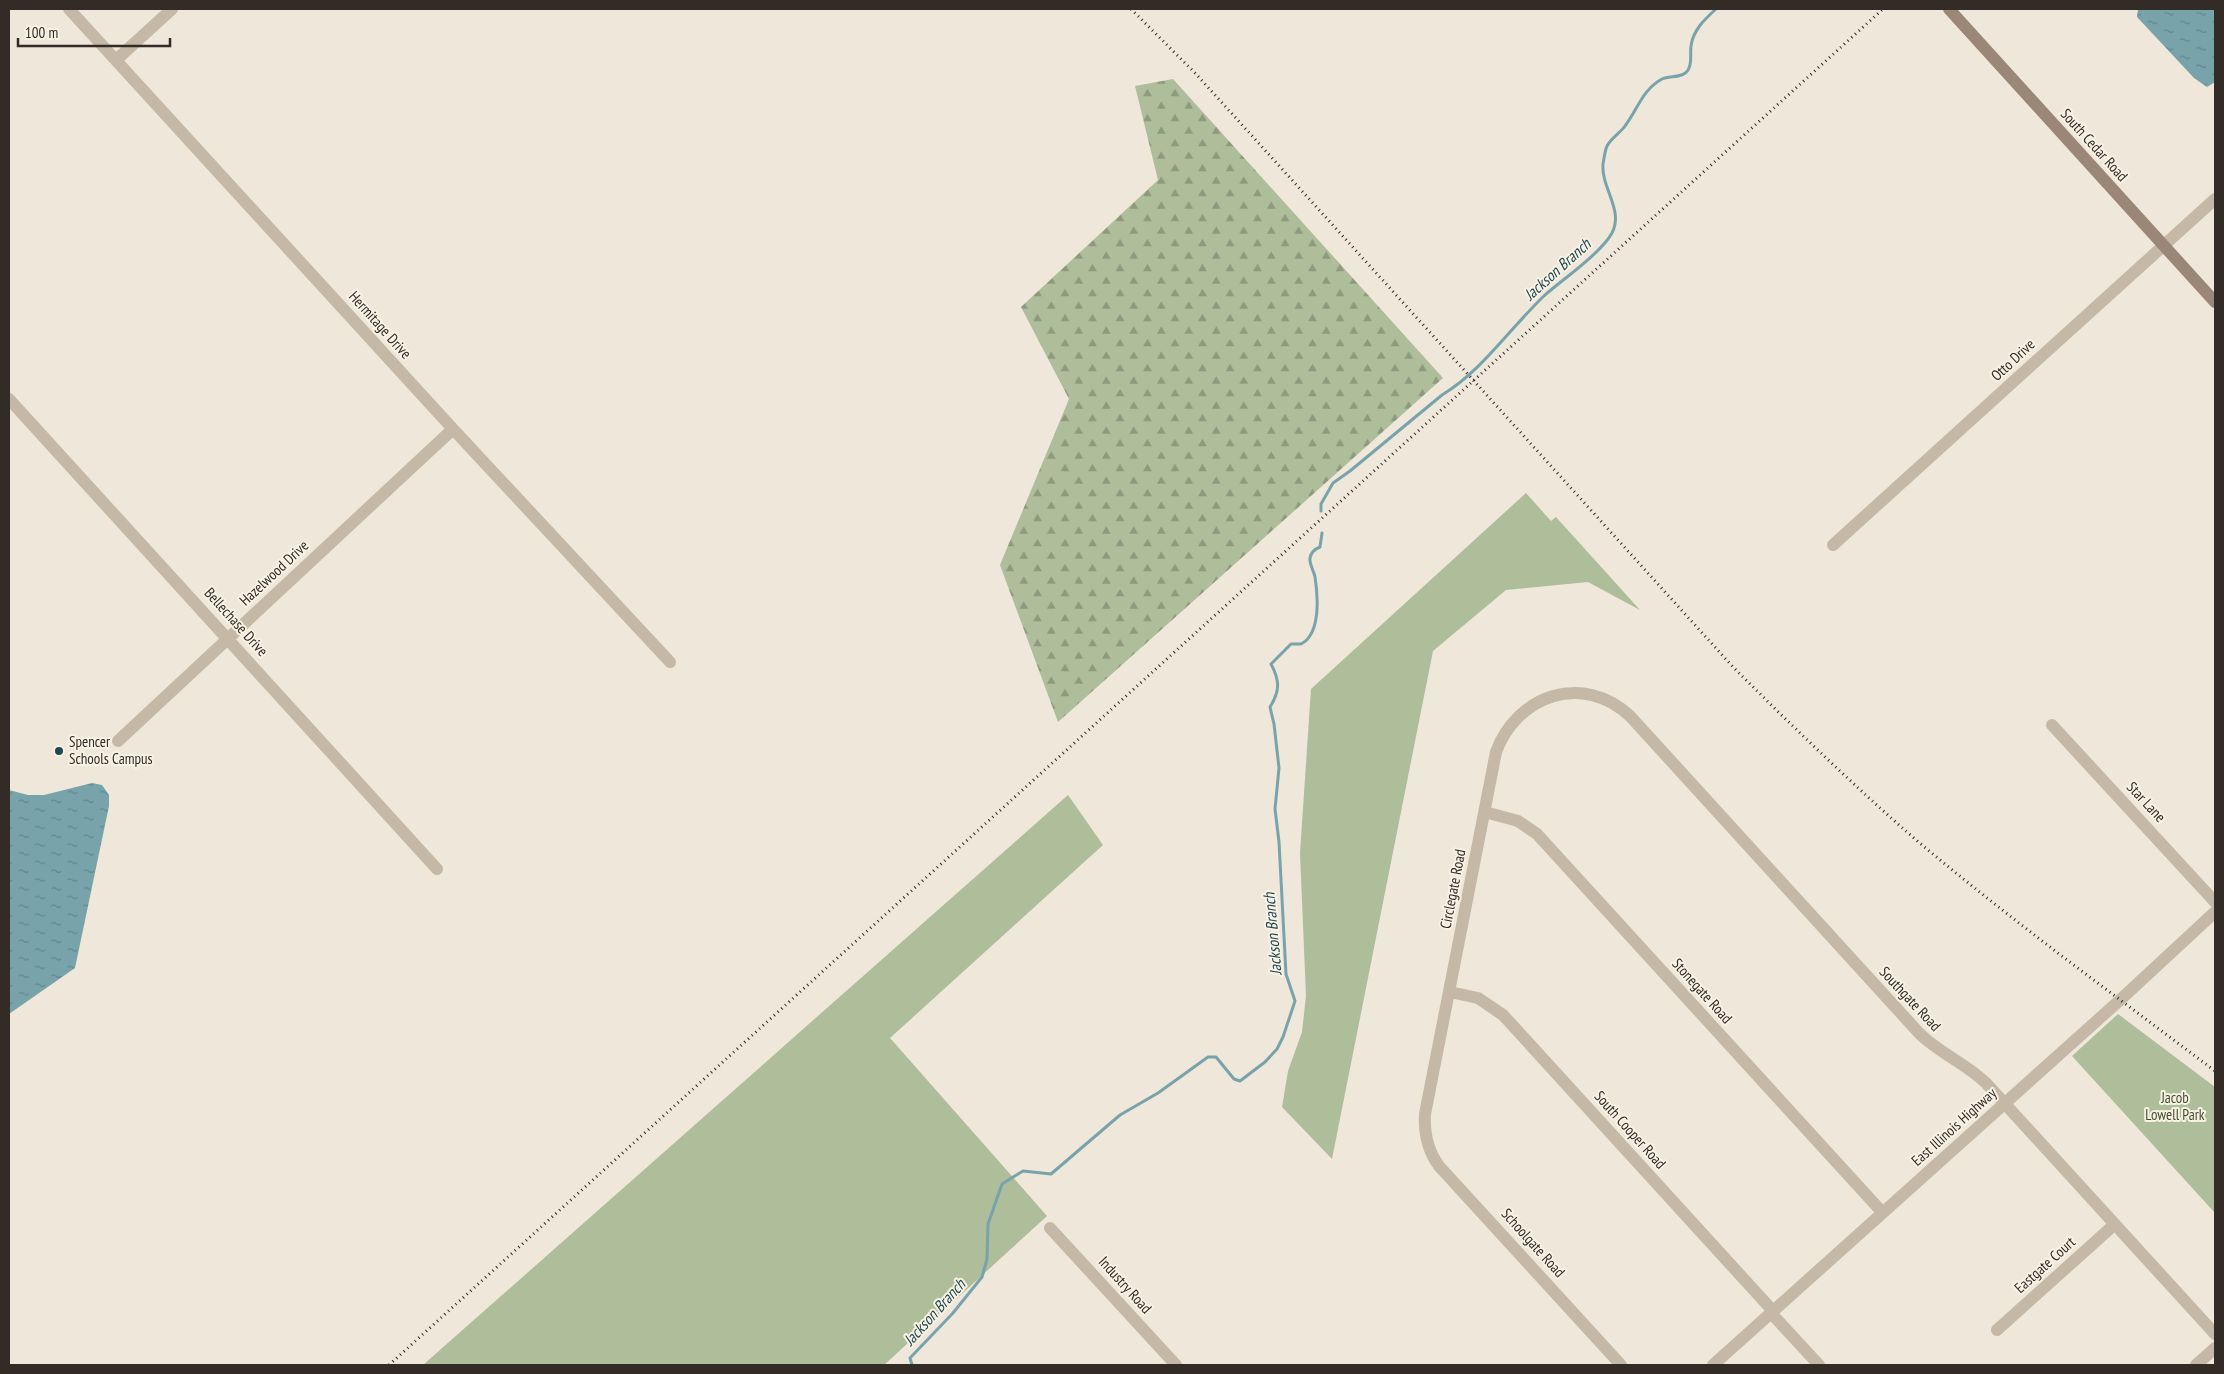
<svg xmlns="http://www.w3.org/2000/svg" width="2224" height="1374" font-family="'PT Sans Narrow',sans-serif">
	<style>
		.green { fill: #aebd9a }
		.forest { fill: url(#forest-firs) }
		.water { fill: url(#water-ripples) }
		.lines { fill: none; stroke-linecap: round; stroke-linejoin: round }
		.stream { stroke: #79a3ab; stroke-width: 3 }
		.minor { stroke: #c6b8a6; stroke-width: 12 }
		.secondary { stroke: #9a8777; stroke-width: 12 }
		.rail { stroke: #332b26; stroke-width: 3; stroke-dasharray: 1 4; stroke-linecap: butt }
		.poi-dot { fill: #1e4952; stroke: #f8f1e4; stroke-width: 2 }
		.labels { text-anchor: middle; stroke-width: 4; stroke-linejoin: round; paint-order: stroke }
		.street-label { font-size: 15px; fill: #332b26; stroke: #f8f1e4 }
		.poi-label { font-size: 15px; fill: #332b26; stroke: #f8f1e4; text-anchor: start }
		.park-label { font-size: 15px; fill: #3f502b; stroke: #f8f1e4 }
		.water-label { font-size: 16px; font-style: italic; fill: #1e4952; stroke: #f8f1e4 }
	</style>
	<defs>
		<pattern id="forest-firs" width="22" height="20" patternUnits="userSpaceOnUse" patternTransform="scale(1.25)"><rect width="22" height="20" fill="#aebd9a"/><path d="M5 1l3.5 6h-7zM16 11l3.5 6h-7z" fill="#8e9a7d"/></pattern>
		<pattern id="water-ripples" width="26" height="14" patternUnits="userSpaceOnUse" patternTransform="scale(1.25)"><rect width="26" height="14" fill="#79a3ab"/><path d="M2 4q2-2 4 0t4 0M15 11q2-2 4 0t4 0" fill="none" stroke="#64858b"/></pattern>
	</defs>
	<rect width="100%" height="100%" fill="#efe7d9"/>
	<path class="green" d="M1526,493L1551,521L1556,517L1640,610L1588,582L1506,590L1433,651L1332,1159L1282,1107L1288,1071L1302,1032L1306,996L1300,853L1311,689Z
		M1068,795L1103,845L890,1038L1047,1216L884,1365H423Z
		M2118,1014L2215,1087V1213L2072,1056Z"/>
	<path class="forest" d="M1173,79L1443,378L1058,722L1000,565L1069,399L1021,307L1158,180L1135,86Z"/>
	<path class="water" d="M2138,9H2215V82L2207,87L2194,78L2137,17Z
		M92,783L102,785L109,795V806L75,968L9,1014V790L28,795H44Z"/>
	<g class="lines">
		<path class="stream" d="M1321,511V504L1333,483L1350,471L1442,395C1483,370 1510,328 1545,295C1562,280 1602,252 1612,233C1624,210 1601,188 1603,164C1604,159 1605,150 1607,146C1611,138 1620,133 1625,126C1638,109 1642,90 1662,79C1670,75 1685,79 1689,68C1692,62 1690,52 1691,46C1693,30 1705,19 1716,9
			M912,1365L910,1358L953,1313L982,1277L987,1259L988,1224L1002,1184L1023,1171L1051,1174L1120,1115L1158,1093L1208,1057H1216L1234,1079L1240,1081L1265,1062L1277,1049L1283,1037L1295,1001L1286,974L1279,842L1275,809L1279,768L1274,724L1270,707C1280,691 1280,681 1271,664L1291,644H1301C1321,634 1318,596 1315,577C1314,571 1309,564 1310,558C1311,552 1315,549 1320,547L1322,533"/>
		<path class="minor" d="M69,9L453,429L670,662
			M116,60L172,9
			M9,399L437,869
			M1833,545L2215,199
			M2052,725L2215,902
			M118,741L453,429
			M1485,812L1518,821L1537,834L1882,1212
			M1450,992L1478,998L1503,1015L1773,1311
			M1050,1228L1176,1365
			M1771,1313L1819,1365
			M1997,1330L2115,1224
			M1621,1365L1439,1166C1427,1150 1424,1133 1425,1114L1496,752C1517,695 1583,672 1630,716L1919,1033C1939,1053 1965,1063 1986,1083L2215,1334
			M1713,1365L2120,1000L2215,912
			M2196,1365L2215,1348"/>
		<path class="secondary" d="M1949,9L2215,302"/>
		<path class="rail" d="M1131,9L1196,74L1733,667C1792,726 1852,784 1915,839C2012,921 2114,995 2215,1071
			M389,1365L1883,9"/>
	</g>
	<circle class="poi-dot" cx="59" cy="751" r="5"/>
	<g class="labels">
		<g class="street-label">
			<text transform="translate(2094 145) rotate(48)" y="5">South Cedar Road</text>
			<text transform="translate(380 325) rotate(48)" y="5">Hermitage Drive</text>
			<text transform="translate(2013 360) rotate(-43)" y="5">Otto Drive</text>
			<text transform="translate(274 573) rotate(-43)" y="5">Hazelwood Drive</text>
			<text transform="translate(236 622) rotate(48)" y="5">Bellechase Drive</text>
			<text transform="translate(2146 802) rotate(47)" y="5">Star Lane</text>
			<text transform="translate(1453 889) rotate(-79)" y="5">Circlegate Road</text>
			<text transform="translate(1702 991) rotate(48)" y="5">Stonegate Road</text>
			<text transform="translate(1910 999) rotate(47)" y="5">Southgate Road</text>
			<text transform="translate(1954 1127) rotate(-42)" y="5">East Illinois Highway</text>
			<text transform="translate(1630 1130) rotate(48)" y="5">South Cooper Road</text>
			<text transform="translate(1533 1243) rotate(48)" y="5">Schoolgate Road</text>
			<text transform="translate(2045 1265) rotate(-42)" y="5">Eastgate Court</text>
			<text transform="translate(1125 1285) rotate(48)" y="5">Industry Road</text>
		</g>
		<g class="poi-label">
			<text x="69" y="747">Spencer<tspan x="69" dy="17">Schools Campus</tspan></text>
		</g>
		<g class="park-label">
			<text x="2175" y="1103">Jacob<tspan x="2175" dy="17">Lowell Park</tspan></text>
		</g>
		<g class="water-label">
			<text transform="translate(1557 269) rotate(-42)" y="6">Jackson Branch</text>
			<text transform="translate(1272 934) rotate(-95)" y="6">Jackson Branch</text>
			<text transform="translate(934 1312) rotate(-48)" y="6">Jackson Branch</text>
		</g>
	</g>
	<rect width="2224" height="1374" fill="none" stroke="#332b26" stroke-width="20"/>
	<path d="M18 38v8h152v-8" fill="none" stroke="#332b26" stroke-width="2.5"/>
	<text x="25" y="38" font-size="15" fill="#332b26" stroke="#f8f1e4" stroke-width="4" paint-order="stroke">100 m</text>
</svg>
